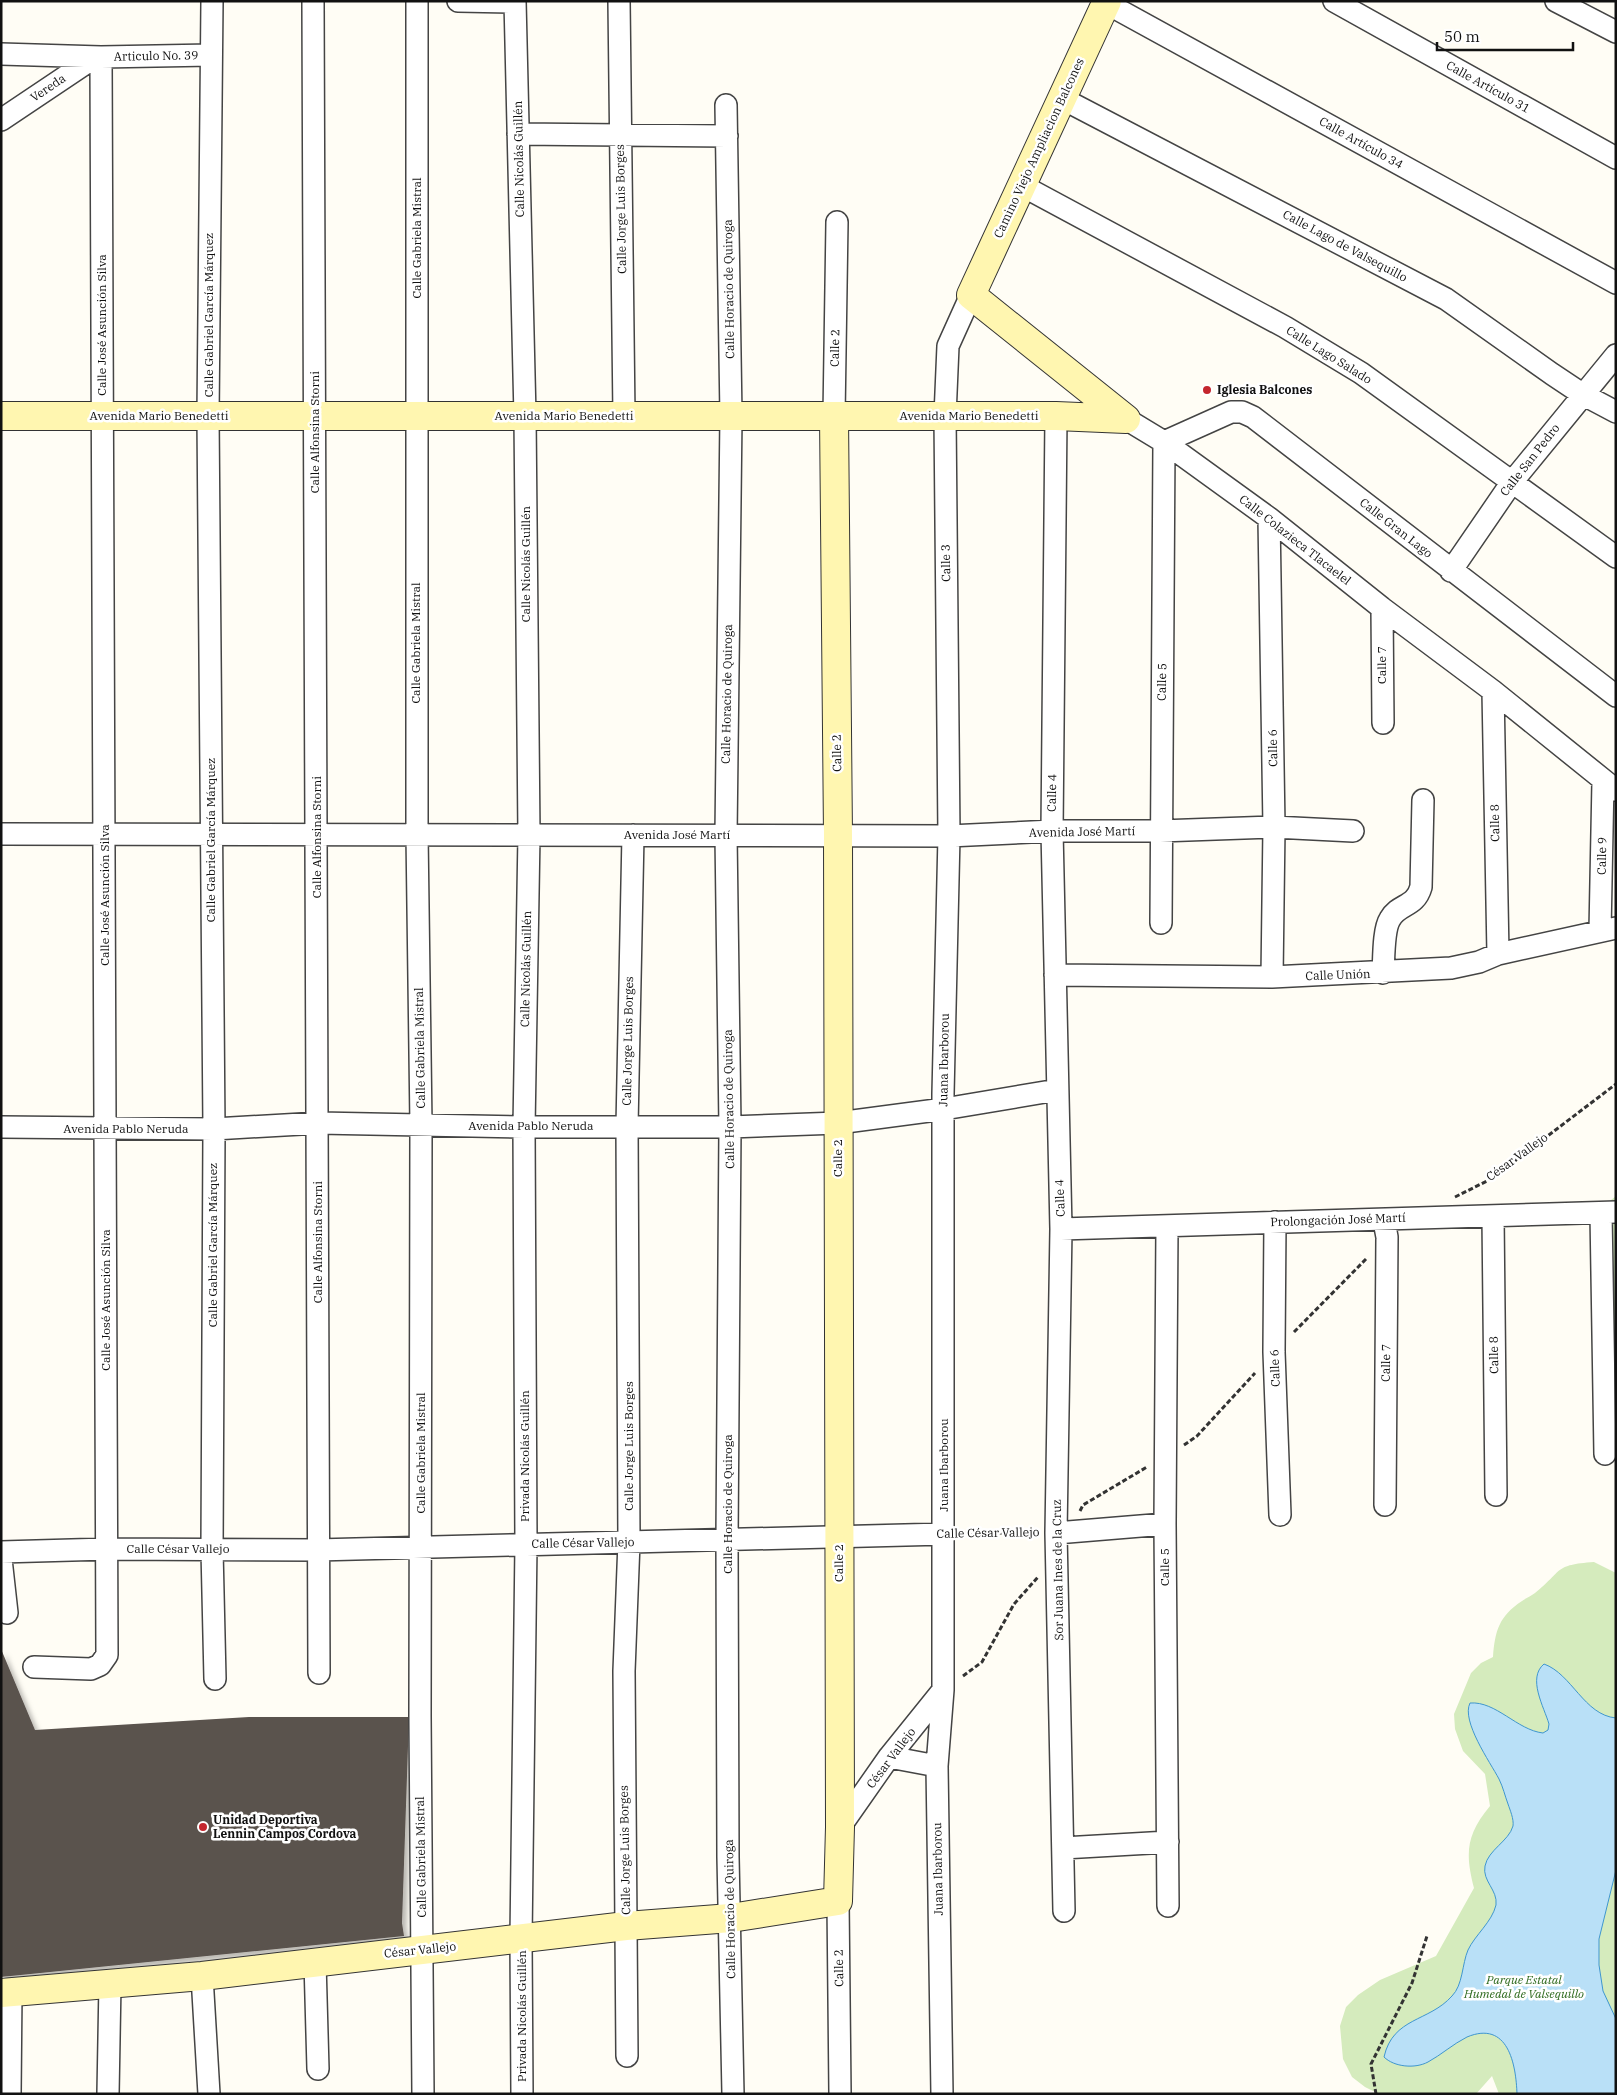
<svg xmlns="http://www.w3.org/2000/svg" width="1617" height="2095" font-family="'IBM Plex Serif',serif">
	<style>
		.green { fill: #d5ebbd }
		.water { fill: #b9e0f7; stroke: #3f96cf }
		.building { fill: #5a524d; filter: url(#shadow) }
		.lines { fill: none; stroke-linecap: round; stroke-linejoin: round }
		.street-casing { stroke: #444; stroke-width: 24 }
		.secondary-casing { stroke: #333; stroke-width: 30 }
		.path { stroke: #333; stroke-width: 3; stroke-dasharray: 5 2.5; stroke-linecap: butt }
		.street { stroke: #fff; stroke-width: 21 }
		.secondary { stroke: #fff6b0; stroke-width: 28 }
		.poi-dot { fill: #c4262e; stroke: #fff; stroke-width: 2 }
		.labels { text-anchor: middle; stroke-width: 5; stroke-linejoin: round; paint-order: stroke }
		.street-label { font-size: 12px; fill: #111; stroke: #fff }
		.poi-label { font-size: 12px; font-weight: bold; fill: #111; stroke: #fff; text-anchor: start }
		.park-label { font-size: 12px; font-style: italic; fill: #2f6b1f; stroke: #fff }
	</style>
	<defs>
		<filter id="shadow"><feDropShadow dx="4.5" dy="4.5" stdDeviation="2.5" flood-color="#0004"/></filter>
	</defs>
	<rect width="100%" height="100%" fill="#fffdf5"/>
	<path class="green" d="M1616,1196V1414L1612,1408L1602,1218L1611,1200Z
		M1594,1562L1616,1573V2094H1499L1492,2076L1476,2094H1379L1365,2087L1352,2077L1343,2059L1340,2026L1346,2007L1358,1995L1380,1980L1436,1956L1474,1888C1465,1853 1466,1835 1490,1806L1485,1774L1463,1751L1455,1729L1454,1714L1471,1673L1481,1663L1493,1657C1495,1631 1499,1616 1522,1601C1526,1598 1531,1596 1535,1593C1564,1570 1553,1565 1594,1562Z"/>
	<path class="water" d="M1544,1664C1572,1674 1584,1715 1616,1718V1870L1599,1939V1965L1603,1991L1616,2019V2094H1517C1516,2064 1508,2020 1467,2037C1453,2044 1441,2055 1428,2062C1415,2069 1394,2067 1384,2057C1393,2017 1429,2022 1452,1996C1463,1985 1462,1964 1468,1950C1475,1935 1492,1922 1496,1905C1498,1890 1482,1881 1485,1866C1488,1850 1509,1841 1513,1826C1514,1819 1510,1810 1508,1804C1505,1796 1503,1787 1499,1779C1490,1762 1461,1721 1470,1703C1496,1701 1517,1730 1543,1733L1548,1730L1549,1724C1544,1707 1527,1678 1544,1664Z"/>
	<path class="building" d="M1,1649L35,1730L249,1717H409L402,1923L404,1936L1,1977Z"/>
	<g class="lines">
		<defs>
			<path id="street" d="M212,1L208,416L214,1129L212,1550L215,1679
				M313,1L319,1673
				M417,1V834L421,1125L420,1716L423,2094
				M458,1L515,2
				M515,1L525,416L529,835L524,1127L526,1544L521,1939L522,2094
				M619,1L624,416
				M1334,1L1616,158
				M1556,1L1616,32
				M1106,3L1616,283
				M1,54L101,57L211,55
				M1063,99L1446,299L1552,374L1582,394L1616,412
				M726,105L731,416L726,835L730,1127L727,1540L728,1857L733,2094
				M1,120L95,57
				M518,134L727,136
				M1021,185L1285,327L1361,373L1616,557
				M834,416L837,222
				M1056,416L1052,831L1061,1229L1056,1533L1064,1911
				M1126,419L1164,442L1269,518L1382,608L1493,691L1616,790
				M1269,518L1274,827L1272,977
				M1451,571L1512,482L1616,355
				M1382,608L1383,723
				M1493,691L1498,954
				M1,834L949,836L1052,831H1160L1274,827L1353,831
				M1161,923L1164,442L1231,412H1242L1253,417L1616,696
				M1600,931L1603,781
				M1383,973C1384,960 1383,930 1390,919C1399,903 1415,908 1421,887L1423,800
				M1055,975L1272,977L1451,968L1479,962L1498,954L1616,928
				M1,1127L214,1129L319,1123L524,1127H730L838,1123L944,1109L1057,1090
				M1601,1213L1605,1454
				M1493,1216L1496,1495
				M1384,1221L1387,1237L1385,1505
				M1275,1222L1274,1352L1280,1515
				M1167,1227L1165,1524L1168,1906
				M1061,1229L1616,1212
				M1056,1533L1165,1524
				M1,1552L107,1549L317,1550L944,1534
				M1,1559L7,1613
				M34,1667L91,1669L100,1665L107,1655L101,57
				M889,1757L937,1766
				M840,1827L889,1757L943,1690
				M1063,1848L1168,1842
				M838,1901L840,2094
				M315,1962L318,2069
				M202,1976L209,2094
				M627,2056L624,1671L629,1542L627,1126L633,835
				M10,2094L11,1992
				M108,2094L110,1983
				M942,2094L937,1766L943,1690V1094L949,836L945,416L948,346L971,295"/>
			<path id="secondary" d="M1107,1L971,295L1126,419
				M1,416H1056L1126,419
				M1,1993L202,1976L626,1926L731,1918L838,1901L840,1827L838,835L834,416"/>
		</defs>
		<use href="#street" class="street-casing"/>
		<use href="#secondary" class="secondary-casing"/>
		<path class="path" d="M1455,1197L1491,1179L1616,1084
			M1294,1332L1367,1258
			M1184,1445L1197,1436L1255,1373
			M1080,1511L1083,1505L1147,1467
			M962,1533H1039
			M963,1676L982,1662L1014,1604L1038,1577
			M1376,2094L1371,2064L1412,1983L1427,1936"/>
		<use href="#street" class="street"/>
		<use href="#secondary" class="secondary"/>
	</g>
	<g class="poi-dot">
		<circle cx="1207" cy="390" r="5"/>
		<circle cx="203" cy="1827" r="5"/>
	</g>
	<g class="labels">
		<g class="street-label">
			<text transform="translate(156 56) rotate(-1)" y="4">Articulo No. 39</text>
			<text transform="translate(1488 87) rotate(29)" y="4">Calle Artículo 31</text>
			<text transform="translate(48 88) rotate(-34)" y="4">Vereda</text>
			<text transform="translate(1361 143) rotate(29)" y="4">Calle Artículo 34</text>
			<text transform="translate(1039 148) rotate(-65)" y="4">Camino Viejo Ampliacion Balcones</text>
			<text transform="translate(519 159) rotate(-91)" y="4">Calle Nicolás Guillén</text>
			<text transform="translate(621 209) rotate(-91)" y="4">Calle Jorge Luis Borges</text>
			<text transform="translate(417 238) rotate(-90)" y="4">Calle Gabriela Mistral</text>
			<text transform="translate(1345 246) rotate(28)" y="4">Calle Lago de Valsequillo</text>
			<text transform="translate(729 289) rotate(-91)" y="4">Calle Horacio de Quiroga</text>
			<text transform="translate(209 315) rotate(-90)" y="4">Calle Gabriel García Márquez</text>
			<text transform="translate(102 325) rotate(-90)" y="4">Calle José Asunción Silva</text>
			<text transform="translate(835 348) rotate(-89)" y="4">Calle 2</text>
			<text transform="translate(1329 355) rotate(32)" y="4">Calle Lago Salado</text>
			<text x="159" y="420">Avenida Mario Benedetti</text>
			<text x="564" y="420">Avenida Mario Benedetti</text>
			<text x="969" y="420">Avenida Mario Benedetti</text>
			<text transform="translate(315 432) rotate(-90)" y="4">Calle Alfonsina Storni</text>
			<text transform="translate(1530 460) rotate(-52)" y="4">Calle San Pedro</text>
			<text transform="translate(1396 528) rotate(38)" y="4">Calle Gran Lago</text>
			<text transform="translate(1295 540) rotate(38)" y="4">Calle Colazieca Tlacaelel</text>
			<text transform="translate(946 563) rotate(-91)" y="4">Calle 3</text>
			<text transform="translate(526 564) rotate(-90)" y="4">Calle Nicolás Guillén</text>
			<text transform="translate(416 643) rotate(-90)" y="4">Calle Gabriela Mistral</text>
			<text transform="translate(1382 665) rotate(-90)" y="4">Calle 7</text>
			<text transform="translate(1162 682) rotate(-89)" y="4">Calle 5</text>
			<text transform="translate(727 694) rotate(-89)" y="4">Calle Horacio de Quiroga</text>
			<text transform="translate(1273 748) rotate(-91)" y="4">Calle 6</text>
			<text transform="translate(837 753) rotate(-91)" y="4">Calle 2</text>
			<text transform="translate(1052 793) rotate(-89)" y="4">Calle 4</text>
			<text transform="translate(1495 823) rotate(-91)" y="4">Calle 8</text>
			<text transform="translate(1082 832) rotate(-1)" y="4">Avenida José Martí</text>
			<text x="677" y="839">Avenida José Martí</text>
			<text transform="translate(317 837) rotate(-90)" y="4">Calle Alfonsina Storni</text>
			<text transform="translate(211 840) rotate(-90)" y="4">Calle Gabriel García Márquez</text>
			<text transform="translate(1602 856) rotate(-89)" y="4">Calle 9</text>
			<text transform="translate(105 895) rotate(-90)" y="4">Calle José Asunción Silva</text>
			<text transform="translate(526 969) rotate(-89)" y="4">Calle Nicolás Guillén</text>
			<text transform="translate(1338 975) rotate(-2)" y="4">Calle Unión</text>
			<text transform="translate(628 1041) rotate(-89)" y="4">Calle Jorge Luis Borges</text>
			<text transform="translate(420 1048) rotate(-91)" y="4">Calle Gabriela Mistral</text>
			<text transform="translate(944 1060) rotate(-89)" y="4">Juana Ibarborou</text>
			<text transform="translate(729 1099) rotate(-91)" y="4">Calle Horacio de Quiroga</text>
			<text x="531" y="1130">Avenida Pablo Neruda</text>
			<text x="126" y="1133">Avenida Pablo Neruda</text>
			<text transform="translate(1517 1157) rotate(-36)" y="4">César Vallejo</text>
			<text transform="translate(838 1158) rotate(-90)" y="4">Calle 2</text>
			<text transform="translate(1060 1198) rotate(-92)" y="4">Calle 4</text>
			<text transform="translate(1338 1220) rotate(-2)" y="4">Prolongación José Martí</text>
			<text transform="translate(318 1242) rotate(-90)" y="4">Calle Alfonsina Storni</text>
			<text transform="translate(213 1245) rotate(-90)" y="4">Calle Gabriel García Márquez</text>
			<text transform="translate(106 1300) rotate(-90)" y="4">Calle José Asunción Silva</text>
			<text transform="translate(1494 1355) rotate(-91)" y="4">Calle 8</text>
			<text transform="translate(1386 1363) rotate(-89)" y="4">Calle 7</text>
			<text transform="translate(1275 1368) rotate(-92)" y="4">Calle 6</text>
			<text transform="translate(629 1446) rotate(-90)" y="4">Calle Jorge Luis Borges</text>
			<text transform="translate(421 1453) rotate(-90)" y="4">Calle Gabriela Mistral</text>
			<text transform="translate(525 1456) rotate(-90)" y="4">Privada Nicolás Guillén</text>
			<text transform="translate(944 1465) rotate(-90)" y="4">Juana Ibarborou</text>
			<text transform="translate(728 1504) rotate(-90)" y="4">Calle Horacio de Quiroga</text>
			<text transform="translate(988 1533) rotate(-1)" y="4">Calle César Vallejo</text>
			<text transform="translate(583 1543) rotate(-1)" y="4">Calle César Vallejo</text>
			<text x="178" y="1553">Calle César Vallejo</text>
			<text transform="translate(839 1563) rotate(-90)" y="4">Calle 2</text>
			<text transform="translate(1165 1567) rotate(-90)" y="4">Calle 5</text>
			<text transform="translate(1058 1570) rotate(-91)" y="4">Sor Juana Ines de la Cruz</text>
			<text transform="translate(891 1758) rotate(-53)" y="4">César Vallejo</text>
			<text transform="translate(625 1850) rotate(-91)" y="4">Calle Jorge Luis Borges</text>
			<text transform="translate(421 1857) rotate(-91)" y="4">Calle Gabriela Mistral</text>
			<text transform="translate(938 1869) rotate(-91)" y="4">Juana Ibarborou</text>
			<text transform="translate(730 1909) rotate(-91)" y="4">Calle Horacio de Quiroga</text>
			<text transform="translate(420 1950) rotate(-6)" y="4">César Vallejo</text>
			<text transform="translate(839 1968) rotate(-91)" y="4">Calle 2</text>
			<text transform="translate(522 2016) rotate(-90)" y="4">Privada Nicolás Guillén</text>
		</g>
		<g class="poi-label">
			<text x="1217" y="394">Iglesia Balcones</text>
			<text x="213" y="1824">Unidad Deportiva<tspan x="213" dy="14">Lennin Campos Cordova</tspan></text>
		</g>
		<g class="park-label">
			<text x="1524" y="1984">Parque Estatal<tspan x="1524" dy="14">Humedal de Valsequillo</tspan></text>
		</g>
	</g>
	<rect width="1617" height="2095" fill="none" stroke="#111111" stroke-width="5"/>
	<path d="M1437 42v8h136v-8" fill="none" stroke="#111111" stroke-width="2.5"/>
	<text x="1444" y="42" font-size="15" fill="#111111" stroke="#ffffff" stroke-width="4" paint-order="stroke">50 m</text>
</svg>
